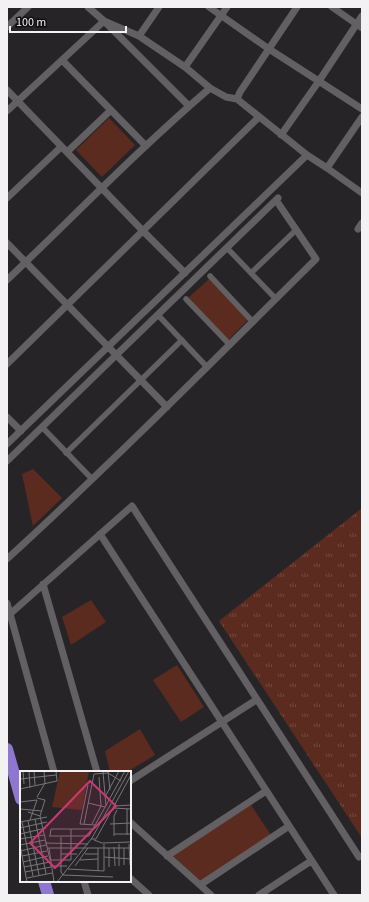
<svg xmlns="http://www.w3.org/2000/svg" width="369" height="902" font-family="'Source Sans 3',sans-serif">
	<style>
		.grass { fill: url(#grass-tufts) }
		.park { fill: #5c2b20 }
		.lines { fill: none; stroke-linecap: round; stroke-linejoin: round }
		.pedestrian { stroke: #636063; stroke-width: 5.5 }
		.minor { stroke: #636063; stroke-width: 7 }
		.trunk { stroke: #8f76d0; stroke-width: 12 }
		.inset-road { fill: none; stroke: #787678; stroke-width: 1 }
		.view { fill: #c93972; fill-opacity: 0.15; stroke: #c93972; stroke-width: 2 }
		.inset-edge { fill: none; stroke: #f3f2f3; stroke-width: 2 }
	</style>
	<defs>
		<pattern id="grass-tufts" width="24" height="20" patternUnits="userSpaceOnUse"><rect width="24" height="20" fill="#5c2b20"/><path d="M3 7l-1-3M5 7V3M7 7l1-3M15 17l-1-3M17 17v-4M19 17l1-3" fill="none" stroke="#744a41"/></pattern>
	</defs>
	<rect width="100%" height="100%" fill="#262426"/>
	<path class="grass" d="M362,508V838L219,621Z"/>
	<path class="park" d="M109,118L135,145L102,177L76,150Z
		M209,279L248,320L228,340L188,298Z
		M33,469L62,498L33,526L22,474Z
		M91,600L106,622L71,645L62,617Z
		M177,665L204,707L181,722L153,680Z
		M140,729L155,755L127,772H110L105,751Z
		M251,805L271,835L201,882L174,857V854Z"/>
	<g class="lines">
		<path class="pedestrian" d="M227,248L276,299
			M251,273L296,230
			M210,276L253,322
			M186,299L230,345
			M158,315L207,367
			M42,427L92,479
			M66,453L182,340"/>
		<path class="minor" d="M88,7L104,21L189,106
			M209,7L269,49L362,109
			M332,7L362,28
			M7,27L28,7
			M139,36L159,7
			M62,60L146,146
			M185,67L227,7
			M7,90L143,231L185,273
			M237,99L240,92L297,7
			M7,111L104,21L139,36L185,67L210,88L226,97L237,99L307,155L327,168L362,193
			M281,135L319,81L362,16
			M67,152L111,110
			M327,168L362,117
			M7,198L61,147
			M358,229L362,223
			M7,243L167,407
			M7,280C74,216 139,149 210,88
			M7,364L259,117
			M7,417L21,431
			M7,444L307,155
			M7,461L278,198
			M100,534L334,895
			M7,559C113,462 214,360 316,259L276,200
			M43,584L97,772
			M7,603L54,772
			M10,614L132,506L359,857
			M130,781L256,700
			M130,822L211,895
			M167,856L266,791
			M130,878L149,895
			M84,881L88,895
			M200,885L289,826
			M259,895L311,861"/>
		<path class="trunk" d="M7,749L21,799
			M44,881L48,895"/>
	</g>
	<g transform="translate(20 771)">
		<rect width="111" height="111" fill="#262426"/>
		<path d="M40,0H69L62,39L32,36Z" fill="#5c2b20"/>
		<path class="inset-road" d="M3,0L4,13M9,0L10,17M14,0L15,14M83,1L86,35M88,1L90,19M0,8L36,4M68,14L60,53L75,54M0,18L37,10L36,0M17,26L25,12L24,0M85,26L99,0M17,27L25,29L20,45M0,31L17,29M68,32L85,36M95,35L111,34M93,37L111,38M0,38L22,40M107,38V64M8,41L20,45L30,89H51M15,48L26,103M10,49L17,29M8,50L19,104M0,51L27,46M2,51L13,105M64,53L74,3L88,2L101,10M72,53L81,35L79,6M90,53L111,52M0,57L27,51M51,58V89M0,63L26,57M94,63H111M29,65H69L105,0M30,65L31,58H73M94,65V45L97,39M41,66V101L43,104M0,68L24,64M71,68H76L111,4M74,69L82,72L111,71M25,72L68,73M109,73L110,94M0,74L7,111M0,74L25,69M94,76L95,95M27,77H111M29,77L34,111M78,77V100M89,77V96M0,80L26,74M41,83H57M65,83H78M2,85L27,80M84,86L111,88M60,89L78,88M3,91L28,85M104,94V77M30,95H47M55,95L68,77M99,95V73M4,96L30,91M48,98L84,100V73M5,101L31,96M43,104L93,106M7,107L32,102M37,111L72,67L109,0"/>
		<path class="view" d="M70,10L96,35L35,97L10,72Z"/>
		<rect width="111" height="111" class="inset-edge"/>
	</g>
	<rect width="369" height="902" fill="none" stroke="#f3f2f3" stroke-width="16"/>
	<path d="M10 26v6h116v-6" fill="none" stroke="#f3f2f3" stroke-width="2"/>
	<text x="16" y="26" font-size="12" fill="#f3f2f3" stroke="#0e0e0e" stroke-width="3" paint-order="stroke">100 m</text>
</svg>
